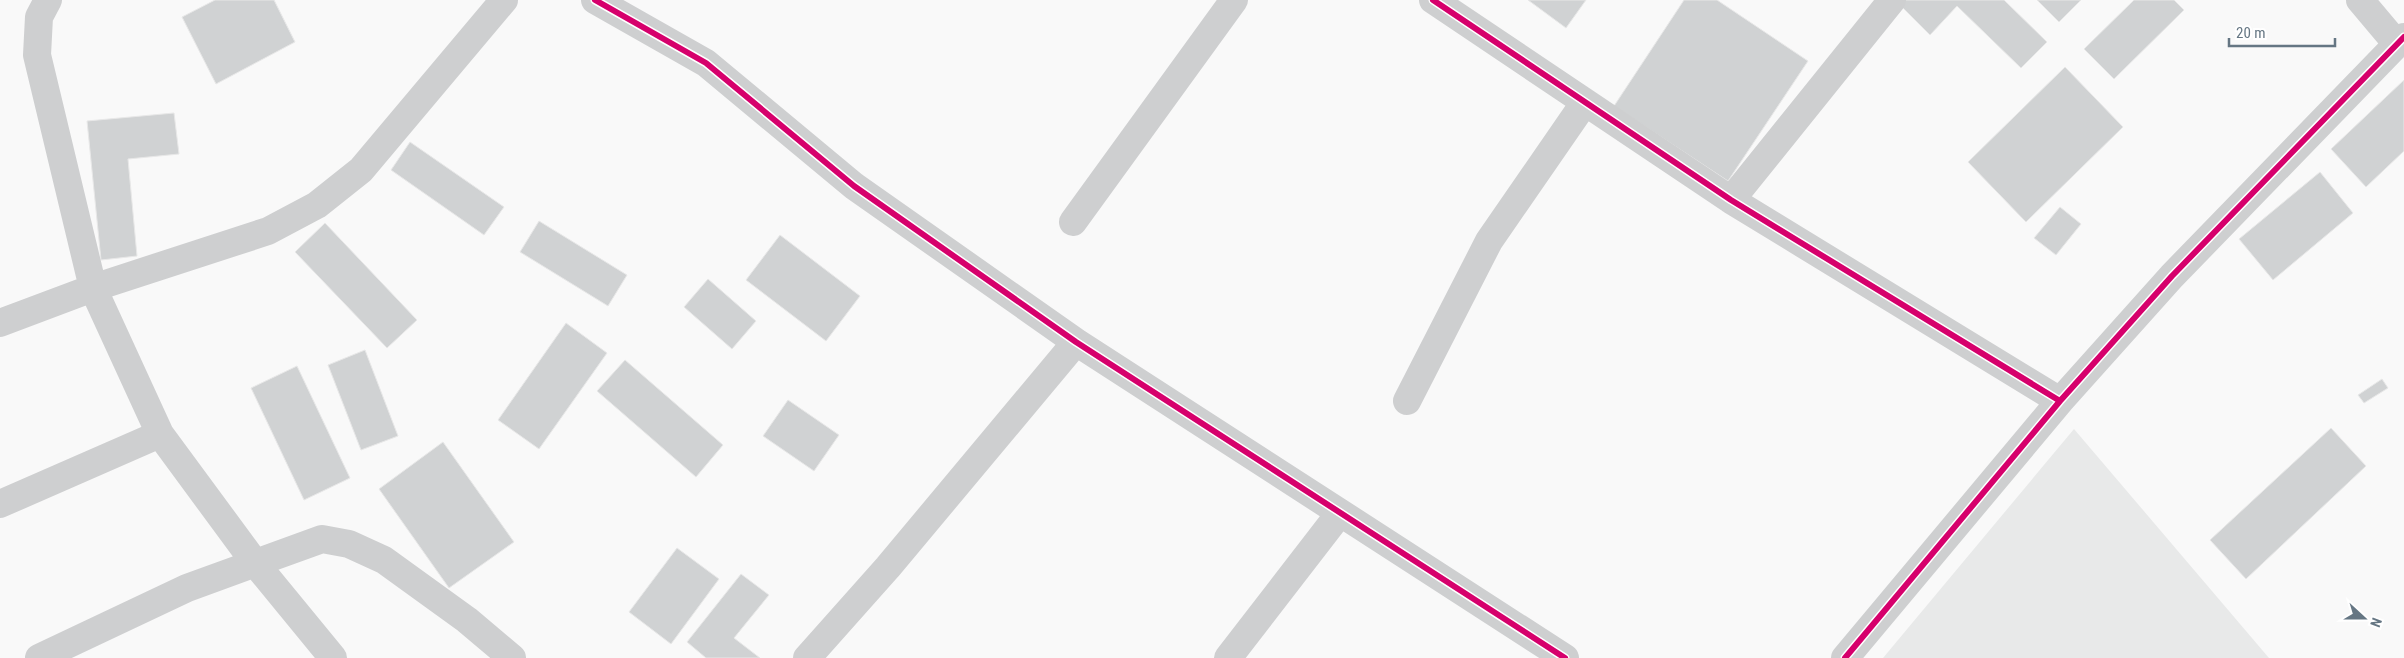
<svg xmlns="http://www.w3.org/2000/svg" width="2404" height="658" font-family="'Roboto Condensed',sans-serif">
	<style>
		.built { fill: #e8e9e9 }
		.building { fill: #d0d2d3; stroke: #e8e8e8 }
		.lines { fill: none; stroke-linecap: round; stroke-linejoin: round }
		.minor { stroke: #cecfd0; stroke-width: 28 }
		.cycleway-casing { stroke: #fff; stroke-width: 9 }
		.cycleway { stroke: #d6006c; stroke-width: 6 }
	</style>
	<rect width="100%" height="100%" fill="#f9f9f9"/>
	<path class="built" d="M2074,429L2269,658H1883Z"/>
	<path class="building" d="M215,0H274L295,42L216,84L182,17Z
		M1528,0H1586L1566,28Z
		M1684,0H1717L1808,61L1728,181L1614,106Z
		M1900,0H2004L2047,42L2021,68L1957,6L1930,35L1898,3Z
		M2037,0H2081L2059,22Z
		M2134,0H2174L2184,10L2114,79L2084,49Z
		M2065,67L2123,127L2026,222L1968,162Z
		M2404,80V151L2366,187L2331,149Z
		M174,113L179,154L128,159L137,256L101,260L87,121Z
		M410,142L504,207L484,235L391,170Z
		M2320,172L2353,213L2273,280L2239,239Z
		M2060,207L2081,224L2056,255L2034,238Z
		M539,221L627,275L608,306L520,252Z
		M325,223L417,320L387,348L295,252Z
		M780,235L860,296L826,341L746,280Z
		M708,279L756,321L732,349L684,307Z
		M566,323L607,353L539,449L498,420Z
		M365,350L398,436L361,450L328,365Z
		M625,360L723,445L696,477L597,391Z
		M297,366L350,478L304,500L251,388Z
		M2382,379L2388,388L2364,403L2358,395Z
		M788,400L839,435L814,471L763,436Z
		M2331,428L2366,466L2246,579L2210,540Z
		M443,442L514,542L449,588L379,489Z
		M677,548L719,579L671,644L629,612Z
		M741,574L769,595L734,638L760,658H706L687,642Z"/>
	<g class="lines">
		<path class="minor" d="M48,0L39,17L37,55L93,288L160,434L255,563L333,658
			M595,0L706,63L854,186L1076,342L1565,658
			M1433,0L1731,200L2060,401
			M2360,0L2397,44
			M1731,200L1892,0
			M1073,222L1234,0
			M0,323L93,288L268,231L317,205L361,170L504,0
			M1407,401L1489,241L1585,102
			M0,504L160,434
			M39,658L187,588L322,539L349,544L384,560L467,620L512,658
			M807,658L888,567L1076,342
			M1228,658L1340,513
			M1845,658L2060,401L2172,276L2404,37"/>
		<defs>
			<path id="cycleway" d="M595,0L706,63L854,186L1076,342L1565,658
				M1433,0L1731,200L2060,401
				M1845,658L2060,401L2172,276L2404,37"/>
		</defs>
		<use href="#cycleway" class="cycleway-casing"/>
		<use href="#cycleway" class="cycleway"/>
	</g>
	<g transform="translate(2364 618) rotate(111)" stroke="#ffffff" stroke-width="4" paint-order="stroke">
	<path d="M0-4L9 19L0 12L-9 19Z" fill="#657683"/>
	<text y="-8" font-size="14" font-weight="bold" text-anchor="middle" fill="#657683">N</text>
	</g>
	<path d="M2229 38v8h106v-8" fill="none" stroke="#657683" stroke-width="2.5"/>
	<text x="2236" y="38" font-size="15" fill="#657683" stroke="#ffffff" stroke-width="4" paint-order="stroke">20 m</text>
</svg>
